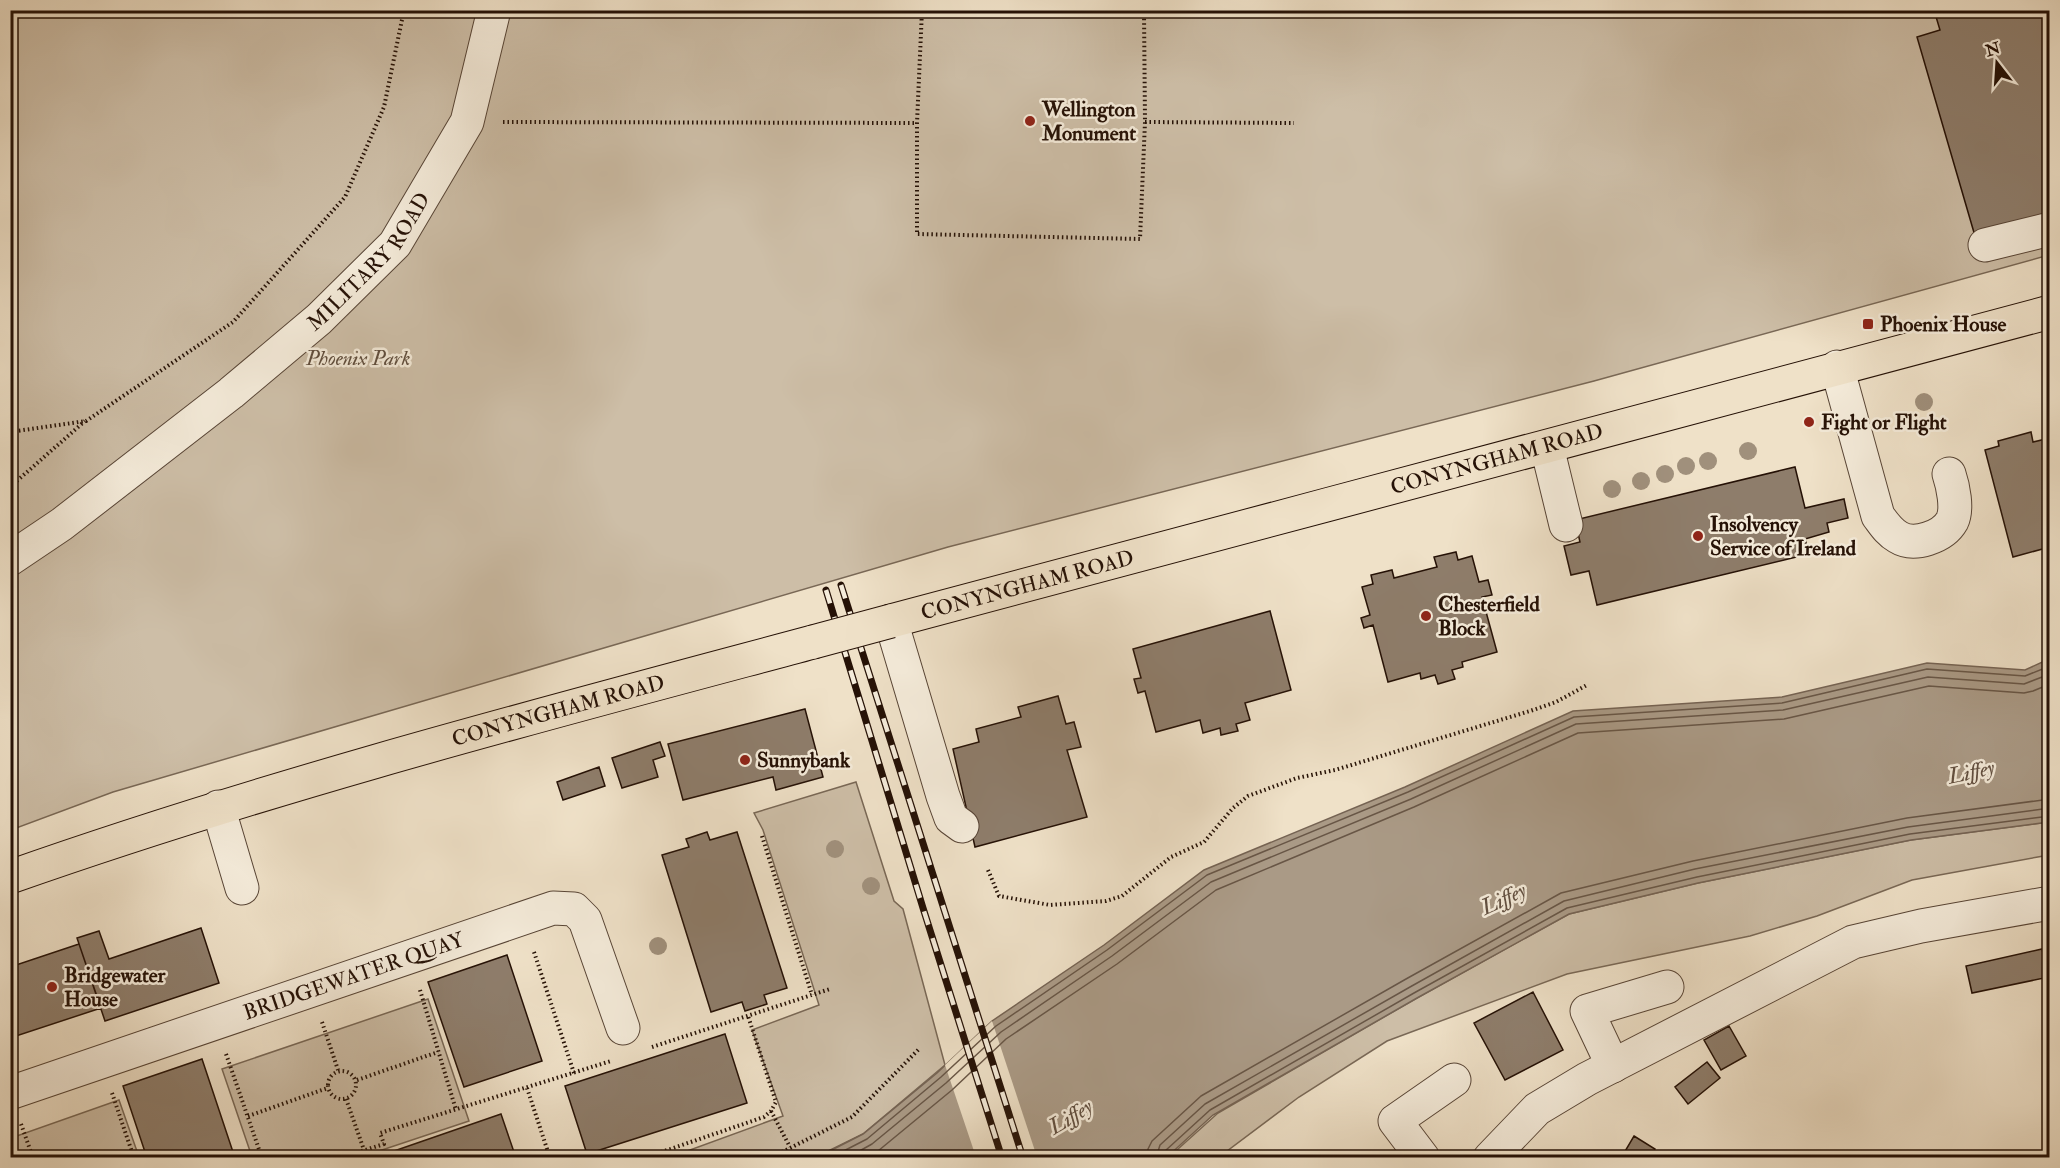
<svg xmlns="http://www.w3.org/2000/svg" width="2060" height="1168" font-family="'IM FELL Double Pica',serif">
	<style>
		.green { fill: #cdbea7; stroke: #796856; stroke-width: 1.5 }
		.water { fill: #aa9a86; stroke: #756353; stroke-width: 1.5 }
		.pier { fill: #efe1c8 }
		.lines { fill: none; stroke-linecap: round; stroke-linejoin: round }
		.shore { stroke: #685646; stroke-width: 1.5 }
		.building { fill: #8e7d6b; stroke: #251106; stroke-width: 1.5 }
		.minor-casing { stroke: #584536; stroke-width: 35 }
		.major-casing { stroke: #251106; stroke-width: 35 }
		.path { stroke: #251106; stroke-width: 4; stroke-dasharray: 1.5 3; stroke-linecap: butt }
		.minor { stroke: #f5ecdb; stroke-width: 33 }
		.major { stroke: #efe1c8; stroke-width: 33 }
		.rail-casing { stroke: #251106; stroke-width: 7 }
		.rail { stroke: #f5ecdb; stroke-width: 4.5; stroke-dasharray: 14; stroke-linecap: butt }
		.major-bridge-casing { stroke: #251106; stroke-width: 35; stroke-linecap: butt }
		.major-bridge { stroke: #efe1c8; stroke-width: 33 }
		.tree { fill: #a0907c }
		.poi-dot { fill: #8f2418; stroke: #f5ecdb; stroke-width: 2 }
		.labels { text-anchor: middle; stroke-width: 5; stroke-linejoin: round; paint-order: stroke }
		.poi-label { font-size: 21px; font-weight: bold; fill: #251106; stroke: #f5ecdb; text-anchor: start }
		.street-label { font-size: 21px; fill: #251106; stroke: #f5ecdb }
		.park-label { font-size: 21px; font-style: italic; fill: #604e3e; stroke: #f5ecdb }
		.water-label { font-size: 22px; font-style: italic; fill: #614f40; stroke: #f5ecdb }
	</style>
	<rect width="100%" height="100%" fill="#efe1c8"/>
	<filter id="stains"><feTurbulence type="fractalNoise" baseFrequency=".00333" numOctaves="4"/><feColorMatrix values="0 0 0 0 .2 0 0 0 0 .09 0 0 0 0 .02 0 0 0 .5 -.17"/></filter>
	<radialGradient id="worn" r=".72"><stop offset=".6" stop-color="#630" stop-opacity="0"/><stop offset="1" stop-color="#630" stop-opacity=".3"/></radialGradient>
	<path class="green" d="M11,11H2049V255L1594,381L948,547L113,792L11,830Z
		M856,782L894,901L903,909L945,1065L863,1134L816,1157L668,1158L783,1116L752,1030L819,1005L763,830L754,813Z
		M2049,822V855L1912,880L1817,916L1750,936L1567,974L1387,1041L1299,1097L1219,1157L1168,1158L1218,1113L1417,998L1569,914L1698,883L1911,840Z
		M428,999L469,1121L361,1157H252L222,1069Z
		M119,1100L139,1157H11V1138Z"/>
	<path class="water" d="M2049,659V822L1911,840L1698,883L1569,914L1417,998L1213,1115L1167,1157L816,1158L863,1134L937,1073L992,1021L1104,945L1204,870L1405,787L1573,711L1782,697L1927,663L2025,670Z"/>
	<path class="pier" d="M992,1021L1037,1157H976L945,1065Z"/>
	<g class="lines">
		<path class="shore" d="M830,1158L867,1139L941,1077L996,1026L1107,950L1207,875L1408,792L1574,717L1782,703L1927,669L2025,676L2050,666
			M847,1158L872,1144L946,1083L1001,1032L1112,956L1211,882L1411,799L1576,724L1783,710L1928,677L2024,684L2050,674
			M867,1158L878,1151L952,1090L1006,1039L1117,964L1216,890L1414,807L1578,733L1784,719L1929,686L2024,693L2033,691L2050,684
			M1147,1158L1148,1149L1152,1141L1201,1096L1406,979L1561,893L1693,861L1907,818L2050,799
			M1156,1158L1160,1145L1205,1104L1410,987L1564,901L1695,869L1908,827L2050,808
			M1163,1158L1165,1151L1210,1110L1414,993L1567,908L1697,877L1910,834L2050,816"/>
	</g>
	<path class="building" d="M1934,10H2050V214L1975,236L1917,37L1940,30Z
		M2031,432L2033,442L2050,438V547L2013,557L1985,450L1999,446L1998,441Z
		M1795,467L1805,508L1844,499L1848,518L1827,523L1829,532L1805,539L1809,554L1597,605L1589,571L1571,575L1564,546L1580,542L1575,520Z
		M1456,552L1458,560L1472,556L1479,582L1488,580L1492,595L1482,597L1497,652L1462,662L1463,667L1452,670L1455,679L1438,684L1435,675L1421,679L1420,673L1388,682L1373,625L1364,628L1361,618L1370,615L1362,587L1373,584L1371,575L1392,570L1394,578L1437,567L1434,557Z
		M1270,611L1291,690L1245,703L1250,720L1236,724L1238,731L1221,735L1220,728L1203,733L1200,720L1156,732L1145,691L1138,693L1134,679L1141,678L1133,649Z
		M1058,696L1066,724L1074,722L1081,747L1067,750L1087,817L975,847L953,749L979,742L976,729L1021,717L1018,707Z
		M805,709L823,777L776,790L773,777L683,800L668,744Z
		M660,742L665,756L653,760L658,777L622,788L612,758Z
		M599,767L605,786L563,800L557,782Z
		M707,832L710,840L737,832L787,988L764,995L767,1004L745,1011L742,1002L711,1012L662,855L689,847L686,839Z
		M201,928L219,983L105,1021L77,938L99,931L109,959Z
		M79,944L101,1008L10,1038V967Z
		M2042,949L2049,977L1972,993L1966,966Z
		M507,955L542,1061L464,1087L428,982Z
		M1533,992L1563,1050L1505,1080L1474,1023Z
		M1729,1026L1746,1056L1721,1070L1704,1040Z
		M725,1034L747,1103L587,1154L565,1086Z
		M202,1059L235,1158H147L123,1086Z
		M1707,1062L1720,1078L1688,1104L1675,1087Z
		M501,1114L516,1158H396L394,1151Z
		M1634,1136L1655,1149L1650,1158H1621Z"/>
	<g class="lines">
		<defs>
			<g id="minor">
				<path d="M1985,245L2050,229"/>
				<path d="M1837,367L1878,516C1884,524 1889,532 1898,537C1914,547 1943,537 1952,521C1958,509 1953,486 1949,474"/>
				<path d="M1547,447L1566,525"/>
				<path id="s1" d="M10,559L62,524L231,393L319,319L395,244L467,122L494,10"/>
				<path d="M891,621L943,796L951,818L962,826"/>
				<path d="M218,807L242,888"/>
				<path d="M1613,1066L1587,1011L1667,987"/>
				<path id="s2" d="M10,1093L553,908L574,909L585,920L623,1028"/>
				<path d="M1423,1158L1395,1121L1454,1080"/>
				<path d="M1490,1158L1537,1109L1587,1079L1853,942L1921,926L2050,903"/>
			</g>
			<g id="major">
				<path id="s3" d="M891,621C1278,520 1662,412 2050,312"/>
				<path id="s4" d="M10,877C274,784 544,714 813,642"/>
			</g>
		</defs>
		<use href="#minor" class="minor-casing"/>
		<use href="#major" class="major-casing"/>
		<path class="path" d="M922,10L917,123V234L1140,239L1145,122L1144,12L1089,10
			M503,122L917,123
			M1145,122L1294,123
			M10,432L86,421L233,322L345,197L384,107L404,10
			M10,487L85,421
			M762,836L812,995
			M988,870L999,896L1050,905L1106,901L1122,896L1171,857L1204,842L1233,808L1248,796L1297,778L1335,770L1530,711L1556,702L1587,685
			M534,952L574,1073
			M420,990L456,1110
			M322,1022L338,1070
			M652,1047L830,989
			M226,1054L262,1158
			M328 1085a14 14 0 1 1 28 0a14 14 0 1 1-28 0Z
			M357,1080L438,1052
			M527,1088L550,1158
			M112,1093L134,1158
			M346,1099L364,1150
			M771,1111L790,1147
			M248,1116L328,1088
			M21,1124L33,1158
			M340,1158L384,1144L380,1133L611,1061
			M644,1158L764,1117L771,1111L776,1102L748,1016
			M770,1158L852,1117L919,1049"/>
		<use href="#minor" class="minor"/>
		<use href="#major" class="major"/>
		<defs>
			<path id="rail" d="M841,585L1023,1158
				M826,590L923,908L1002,1158"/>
		</defs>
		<use href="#rail" class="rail-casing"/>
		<use href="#rail" class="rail"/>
		<defs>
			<path id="major-bridge" d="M813,642L891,621"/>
		</defs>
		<use href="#major-bridge" class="major-bridge-casing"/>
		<use href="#major-bridge" class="major-bridge"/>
	</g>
	<g class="tree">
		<circle cx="1924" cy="402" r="9"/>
		<circle cx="1748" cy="451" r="9"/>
		<circle cx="1708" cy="461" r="9"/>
		<circle cx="1686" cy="466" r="9"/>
		<circle cx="1665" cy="474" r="9"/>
		<circle cx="1641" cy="481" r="9"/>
		<circle cx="1612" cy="489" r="9"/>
		<circle cx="835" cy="849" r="9"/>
		<circle cx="871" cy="886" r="9"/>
		<circle cx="658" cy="946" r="9"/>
	</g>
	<g class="poi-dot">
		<circle cx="1030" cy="121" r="6"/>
		<rect x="1862" y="318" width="12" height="12" rx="3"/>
		<circle cx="1809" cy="422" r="6"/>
		<circle cx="1698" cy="536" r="6"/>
		<circle cx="1426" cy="616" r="6"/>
		<circle cx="745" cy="760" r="6"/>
		<circle cx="52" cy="987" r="6"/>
	</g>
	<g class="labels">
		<g class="poi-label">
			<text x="1042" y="116">Wellington<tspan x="1042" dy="24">Monument</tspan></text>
			<text x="1880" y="331">Phoenix House</text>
			<text x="1821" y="429">Fight or Flight</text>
			<text x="1710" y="531">Insolvency<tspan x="1710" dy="24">Service of Ireland</tspan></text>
			<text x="1438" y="611">Chesterfield<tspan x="1438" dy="24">Block</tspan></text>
			<text x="757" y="767">Sunnybank</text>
			<text x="64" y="982">Bridgewater<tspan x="64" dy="24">House</tspan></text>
		</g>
		<g class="street-label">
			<text dy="7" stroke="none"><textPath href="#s1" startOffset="468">MILITARY ROAD</textPath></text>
			<text dy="7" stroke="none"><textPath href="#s3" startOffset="627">CONYNGHAM ROAD</textPath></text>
			<text dy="7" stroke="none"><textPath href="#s3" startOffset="141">CONYNGHAM ROAD</textPath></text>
			<text dy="7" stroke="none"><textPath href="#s4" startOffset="573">CONYNGHAM ROAD</textPath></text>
			<text dy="7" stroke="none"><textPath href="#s2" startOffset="363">BRIDGEWATER QUAY</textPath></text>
		</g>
		<g class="park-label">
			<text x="358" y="365">Phoenix Park</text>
		</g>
		<g class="water-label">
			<text transform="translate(1971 771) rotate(-12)" y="8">Liffey</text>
			<text transform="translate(1503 898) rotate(-25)" y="8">Liffey</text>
			<text transform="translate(1070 1116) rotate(-31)" y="8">Liffey</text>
		</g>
	</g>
	<rect width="2060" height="1168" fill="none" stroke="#efe1c8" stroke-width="36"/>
	<rect x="12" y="12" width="2036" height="1144" fill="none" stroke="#251106" stroke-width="3"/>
	<rect x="18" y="18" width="2024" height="1132" fill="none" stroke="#251106" stroke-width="1.5"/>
	<g transform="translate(1997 63) rotate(343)" stroke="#f5ecdb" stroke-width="4.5" paint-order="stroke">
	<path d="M0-4.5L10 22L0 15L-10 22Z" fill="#251106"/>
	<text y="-9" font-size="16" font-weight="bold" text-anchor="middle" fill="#251106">N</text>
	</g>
	<rect width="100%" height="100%" filter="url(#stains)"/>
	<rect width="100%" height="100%" fill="url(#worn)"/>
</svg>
